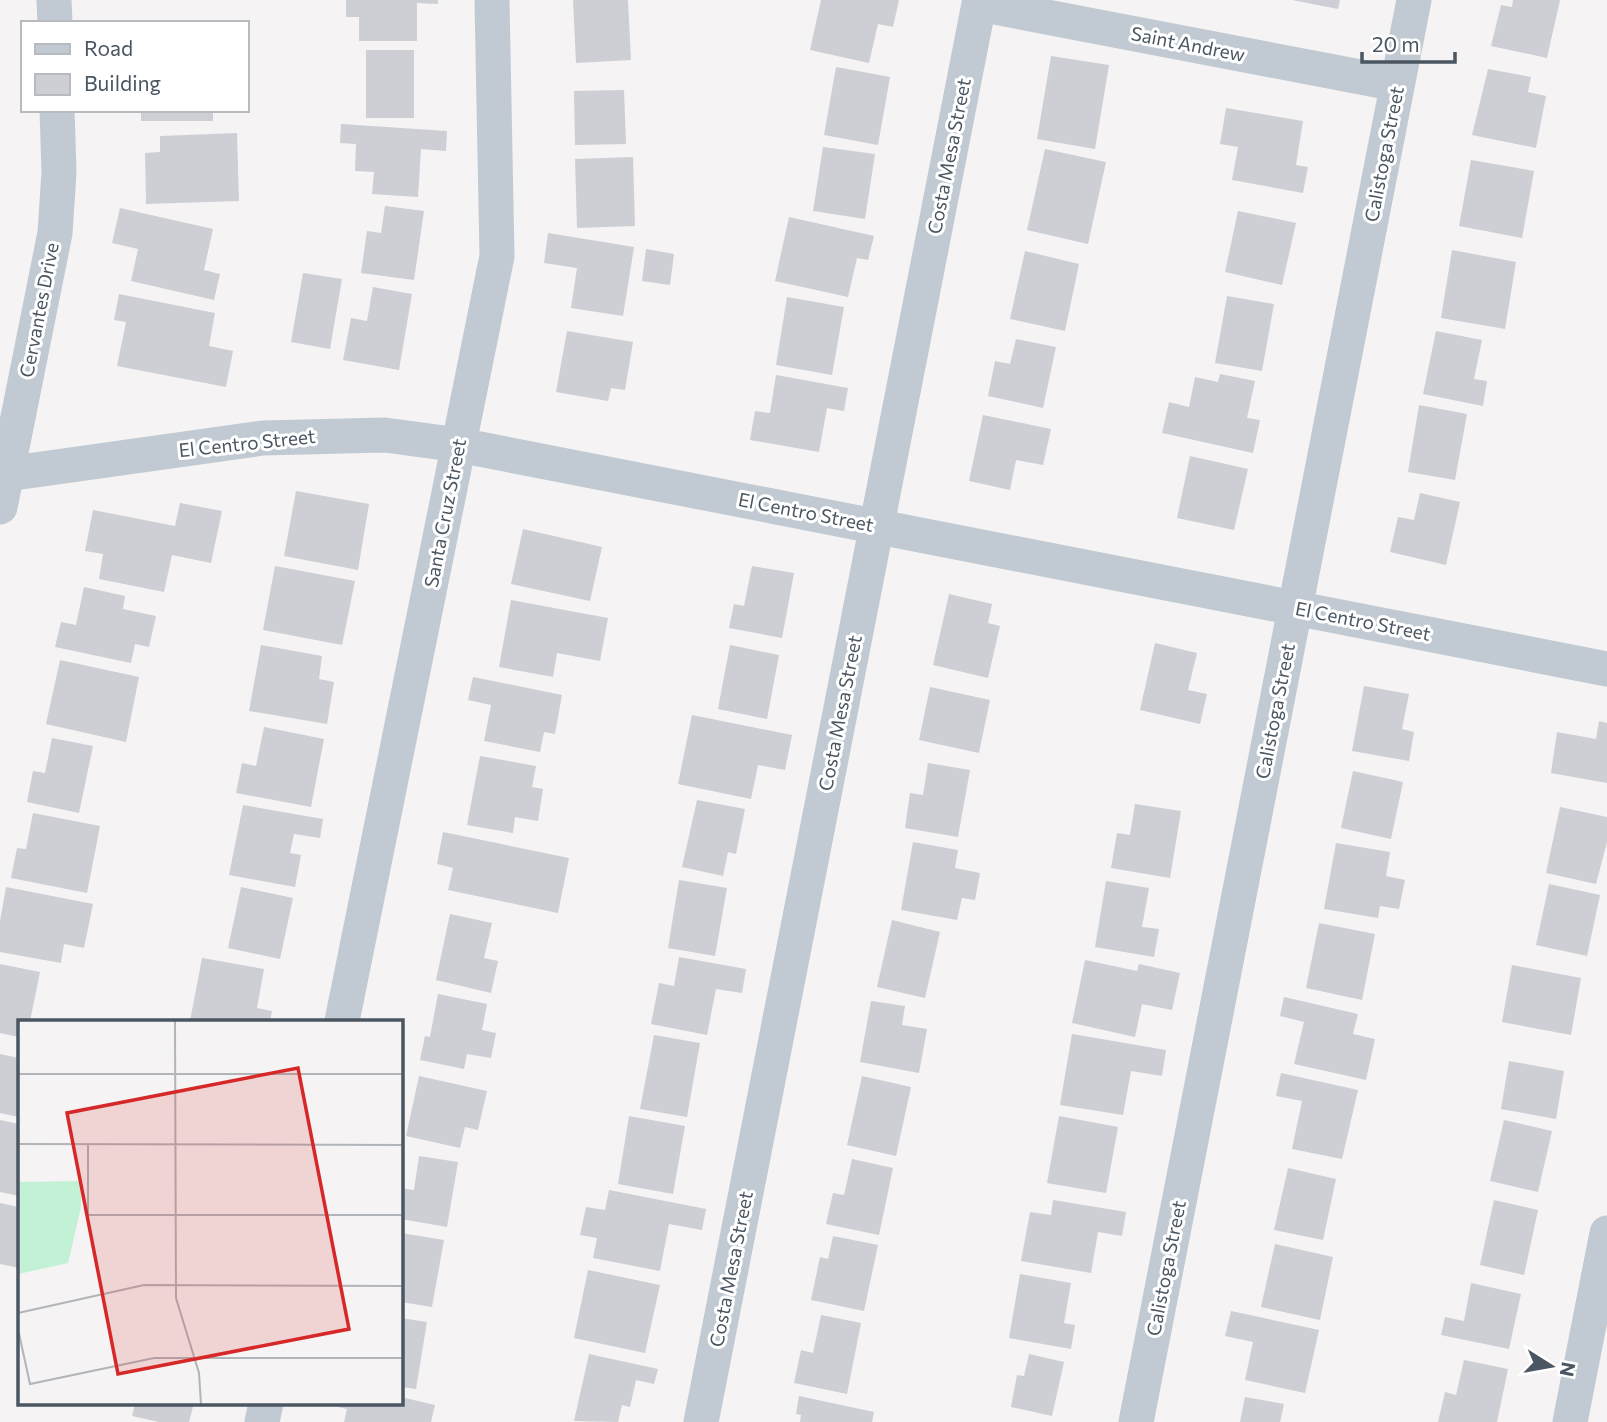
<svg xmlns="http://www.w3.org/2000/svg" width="1607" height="1422" font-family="Commissioner,sans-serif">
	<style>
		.building { fill: #cdcfd5 }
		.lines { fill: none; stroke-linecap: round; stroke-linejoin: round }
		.minor { stroke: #c1cad2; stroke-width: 35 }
		.labels { text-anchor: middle; stroke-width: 6; stroke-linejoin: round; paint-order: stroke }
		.street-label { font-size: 19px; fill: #4a5661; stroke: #fff }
		.inset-road { fill: none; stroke: #b1b4b9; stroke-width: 2 }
		.view { fill: #d62828; fill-opacity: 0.15; stroke: #d62828; stroke-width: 3.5 }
		.inset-edge { fill: none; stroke: #4a5661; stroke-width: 3.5 }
	</style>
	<rect width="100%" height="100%" fill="#f5f3f3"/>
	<path class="building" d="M346,0H438V4L417,3V41H359V17H346Z
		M573,0H628L631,60L576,63Z
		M821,0H899L893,27L878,24L869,63L810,50Z
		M1292,0H1340L1338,9Z
		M1513,0H1560L1547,58L1491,46L1501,5L1512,7Z
		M366,50H414V118H366Z
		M1051,56L1109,65L1095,149L1037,139Z
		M836,67L890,77L878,145L824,135Z
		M1488,69L1531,77L1528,92L1546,96L1536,148L1472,135Z
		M624,90L626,144L575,145L574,91Z
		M1226,108L1303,121L1296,165L1308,167L1303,193L1232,180L1238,147L1220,144Z
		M141,110H213V121H141Z
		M341,124L447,131L446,151L421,149L418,197L372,194L374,172L355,171L356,144L340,143Z
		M237,133L239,201L146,204L145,153L160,152V136Z
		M823,147L875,154L865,219L813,211Z
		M1045,149L1106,162L1088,244L1027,230Z
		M633,157L635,226L577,228L575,159Z
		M1471,160L1534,171L1522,238L1459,226Z
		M385,206L424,211L414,280L361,273L367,231L381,233Z
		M120,208L213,229L204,270L220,274L214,300L131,281L138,249L112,243Z
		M1238,211L1296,223L1282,285L1225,272Z
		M789,217L874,236L868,260L857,258L848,297L775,281Z
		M548,233L634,247L623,316L571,308L577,268L544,263Z
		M646,249L674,254L670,285L642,281Z
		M1452,250L1516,262L1505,329L1441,318Z
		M1025,251L1079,264L1065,331L1010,319Z
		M303,273L342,279L330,349L291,342Z
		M373,287L412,294L399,370L343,360L351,318L367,321Z
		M119,294L215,313L209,346L233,351L226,387L117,366L126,322L114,320Z
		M1227,296L1274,304L1262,371L1215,363Z
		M787,297L844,307L832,375L776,365Z
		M567,331L633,342L625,390L611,388L608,401L556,392Z
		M1436,331L1482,340L1474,379L1487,381L1483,406L1423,394Z
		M1016,339L1056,347L1043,408L988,396L995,361L1010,364Z
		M1220,374L1255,381L1247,418L1260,420L1253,453L1162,433L1169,402L1189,407L1195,377L1218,382Z
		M776,375L848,388L844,411L827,408L819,452L750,440L755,411L770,413Z
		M1419,405L1467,414L1455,480L1408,472Z
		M983,415L1051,429L1043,465L1016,460L1010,490L969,481Z
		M1190,456L1248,469L1234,530L1177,518Z
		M296,491L369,504L358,570L284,556Z
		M1420,493L1460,502L1446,565L1390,552L1398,517L1414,520Z
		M180,503L222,511L211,563L172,555L164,592L99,579L103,554L85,551L93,510L175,526Z
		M523,529L602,547L590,601L511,584Z
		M275,566L355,581L342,645L263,630Z
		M752,566L794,573L782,638L729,628L734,604L744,606Z
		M84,587L125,596L123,609L156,616L149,647L135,644L131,663L55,647L61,622L76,625Z
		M949,594L992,604L988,623L1000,626L988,678L933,665Z
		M511,600L608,618L600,661L557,653L553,677L499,667Z
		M1155,643L1197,653L1188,690L1207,694L1200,724L1140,710Z
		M261,645L322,656L319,679L334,682L327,724L249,711Z
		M730,645L779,655L767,719L718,709Z
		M60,660L139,677L126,742L46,724Z
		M473,677L562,695L555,734L544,732L540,752L484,741L491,705L468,700Z
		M1364,686L1409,694L1402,729L1414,732L1409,761L1352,751Z
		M930,687L990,700L979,753L919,740Z
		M692,715L792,735L785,770L758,765L751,799L678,784Z
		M1599,721L1607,723V783L1551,773L1557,732L1596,739Z
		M264,727L324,739L311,807L236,793L242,763L256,766Z
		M52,738L93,746L79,813L27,802L33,771L45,773Z
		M480,756L536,766L532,787L543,789L538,821L515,817L513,833L467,825Z
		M928,763L970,770L958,837L905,828L910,793L923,795Z
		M1353,771L1403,782L1391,839L1341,828Z
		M697,800L745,809L736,854L728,852L723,876L682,867Z
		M1135,804L1181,811L1170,878L1111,868L1117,833L1130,835Z
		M243,805L323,819L320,838L294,834L290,853L301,855L295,887L229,875Z
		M1560,807L1607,817V842L1596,884L1546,873Z
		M33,813L100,826L87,893L11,878L17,848L26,849Z
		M443,832L569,858L558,913L448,890L453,868L437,864Z
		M913,842L958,850L955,868L980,873L975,900L962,898L957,920L901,910Z
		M1336,843L1390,852L1386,876L1405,880L1399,909L1380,906L1378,918L1324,909Z
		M679,880L727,888L715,956L668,948Z
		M1106,881L1149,888L1142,927L1159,929L1154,957L1095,947Z
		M1549,884L1600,895L1587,956L1536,945Z
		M6,887L93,904L84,948L64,944L61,963L0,952V921Z
		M241,887L293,898L280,959L228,948Z
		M450,914L492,923L484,958L498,961L491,993L436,980Z
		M892,920L940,932L925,998L877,987Z
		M1319,923L1375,934L1362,1000L1306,988Z
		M679,957L746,969L742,993L716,989L707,1035L651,1024L659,983L674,986Z
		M202,958L264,969L257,1008L272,1011L270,1021H190Z
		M1085,960L1137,971L1139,964L1180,973L1172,1010L1142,1004L1135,1037L1072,1023Z
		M0,964L40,972L30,1021H19V1037L0,1033Z
		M1512,965L1581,978L1571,1035L1502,1022Z
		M438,994L487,1004L482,1030L496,1033L491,1058L467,1054L464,1069L420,1060L425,1036L430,1037Z
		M1284,997L1358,1014L1353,1034L1375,1039L1366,1080L1294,1064L1304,1022L1280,1016Z
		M871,1001L905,1006L902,1025L927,1029L919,1073L860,1062Z
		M1072,1034L1166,1050L1162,1076L1131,1071L1123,1115L1060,1105Z
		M654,1035L700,1043L687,1117L640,1109Z
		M0,1054L19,1058V1117L0,1113Z
		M1509,1061L1564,1071L1556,1119L1501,1109Z
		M1281,1073L1358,1090L1342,1159L1292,1149L1302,1101L1276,1096Z
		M419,1076L487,1091L478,1130L465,1127L460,1148L406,1136Z
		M862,1076L911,1087L896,1156L847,1145Z
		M629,1116L685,1126L673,1194L618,1184Z
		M1059,1116L1118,1127L1106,1193L1047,1183Z
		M0,1120L19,1124V1196L0,1192Z
		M1504,1120L1552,1131L1538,1192L1490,1181Z
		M419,1156L458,1162L447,1227L401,1219V1188L414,1190Z
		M852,1159L893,1168L879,1235L826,1224L833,1193L844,1195Z
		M1288,1168L1336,1179L1323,1240L1274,1230Z
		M609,1190L706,1209L702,1230L669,1224L660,1271L593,1258L597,1238L580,1235L586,1207L605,1210Z
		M1053,1200L1126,1212L1122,1236L1098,1232L1091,1273L1021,1261L1030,1212L1051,1215Z
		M1494,1200L1538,1210L1524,1275L1480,1265Z
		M0,1203L19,1207V1268L0,1264Z
		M401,1233L444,1240L432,1307L401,1302Z
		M833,1236L878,1245L864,1311L811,1300L820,1257L828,1259Z
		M1275,1244L1333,1257L1320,1320L1261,1307Z
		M588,1270L660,1285L645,1353L574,1338Z
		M1020,1274L1071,1283L1064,1323L1075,1325L1071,1349L1009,1338Z
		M1471,1283L1521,1294L1509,1349L1441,1335L1445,1317L1464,1321Z
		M1231,1311L1319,1330L1305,1393L1245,1380L1253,1342L1225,1336Z
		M821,1315L861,1323L847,1394L794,1383L801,1350L813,1353Z
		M401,1318L427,1322L416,1389L401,1387Z
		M589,1354L658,1369L654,1384L636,1380L630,1407L622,1405L618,1422L574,1421Z
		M1029,1354L1064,1362L1052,1416L1011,1407L1017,1375L1024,1376Z
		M1464,1360L1508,1369L1497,1422H1438L1445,1392L1456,1395Z
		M799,1396L874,1412L872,1422H800L801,1415L796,1414Z
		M401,1397L435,1405L431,1422H344L347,1409L324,1404L401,1403Z
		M1245,1397L1284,1404L1280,1422H1240Z
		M135,1403H194L189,1422H159L132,1416Z"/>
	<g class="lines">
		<path class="minor" d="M54,0L55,23
			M0,475L263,438L385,435L459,445L1607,669
			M0,507L55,233L59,172L57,110
			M342,1021L497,256L492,0
			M262,1422L266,1403
			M701,1422L979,4L1397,84
			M1136,1422L1414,0
			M1570,1422L1607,1233"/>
	</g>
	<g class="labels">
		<g class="street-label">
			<text transform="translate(1188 44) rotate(11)" y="7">Saint Andrew</text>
			<text transform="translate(1384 154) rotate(-79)" y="7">Calistoga Street</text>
			<text transform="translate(949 156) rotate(-79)" y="7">Costa Mesa Street</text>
			<text transform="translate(39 310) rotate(-79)" y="7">Cervantes Drive</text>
			<text transform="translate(247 443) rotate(-6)" y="7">El Centro Street</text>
			<text transform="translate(806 512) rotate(11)" y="7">El Centro Street</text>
			<text transform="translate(445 513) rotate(-79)" y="7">Santa Cruz Street</text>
			<text transform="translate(1363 621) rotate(11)" y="7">El Centro Street</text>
			<text transform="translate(1275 711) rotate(-79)" y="7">Calistoga Street</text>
			<text transform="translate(840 713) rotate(-79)" y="7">Costa Mesa Street</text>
			<text transform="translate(1166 1268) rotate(-79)" y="7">Calistoga Street</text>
			<text transform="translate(731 1269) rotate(-79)" y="7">Costa Mesa Street</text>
		</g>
	</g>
	<g transform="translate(18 1020)">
		<rect width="385" height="385" fill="#f5f3f3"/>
		<path d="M63,161V187L50,243L0,254V162Z" fill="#c3f1d5"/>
		<path class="inset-road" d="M157,1L158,278L181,353L183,384M0,54H385M0,124L385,125M70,125V195H385M0,293L126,265L385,266M0,309L12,364L136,338H385"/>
		<path class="view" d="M280,48L331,309L100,354L49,93Z"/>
		<rect width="385" height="385" class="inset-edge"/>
	</g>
	<rect x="21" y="21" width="228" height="91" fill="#ffffff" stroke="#b7bbc0" stroke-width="2"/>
	<rect x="35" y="44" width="35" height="10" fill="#c1cad2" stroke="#b7bbc0" stroke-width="2"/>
	<text x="84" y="56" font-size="21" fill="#4a5661">Road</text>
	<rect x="35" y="74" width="35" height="21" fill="#cdcfd5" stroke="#b7bbc0" stroke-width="2"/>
	<text x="84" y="91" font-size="21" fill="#4a5661">Building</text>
	<g transform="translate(1551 1366) rotate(101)" stroke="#ffffff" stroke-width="5" paint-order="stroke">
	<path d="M0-5L12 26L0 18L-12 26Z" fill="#4a5661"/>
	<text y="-10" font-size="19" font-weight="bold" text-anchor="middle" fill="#4a5661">N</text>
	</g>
	<path d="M1362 52v10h93v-10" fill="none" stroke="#4a5661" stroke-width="3.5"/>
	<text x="1372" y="52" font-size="21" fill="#4a5661" stroke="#ffffff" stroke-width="5" paint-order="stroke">20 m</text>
</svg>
